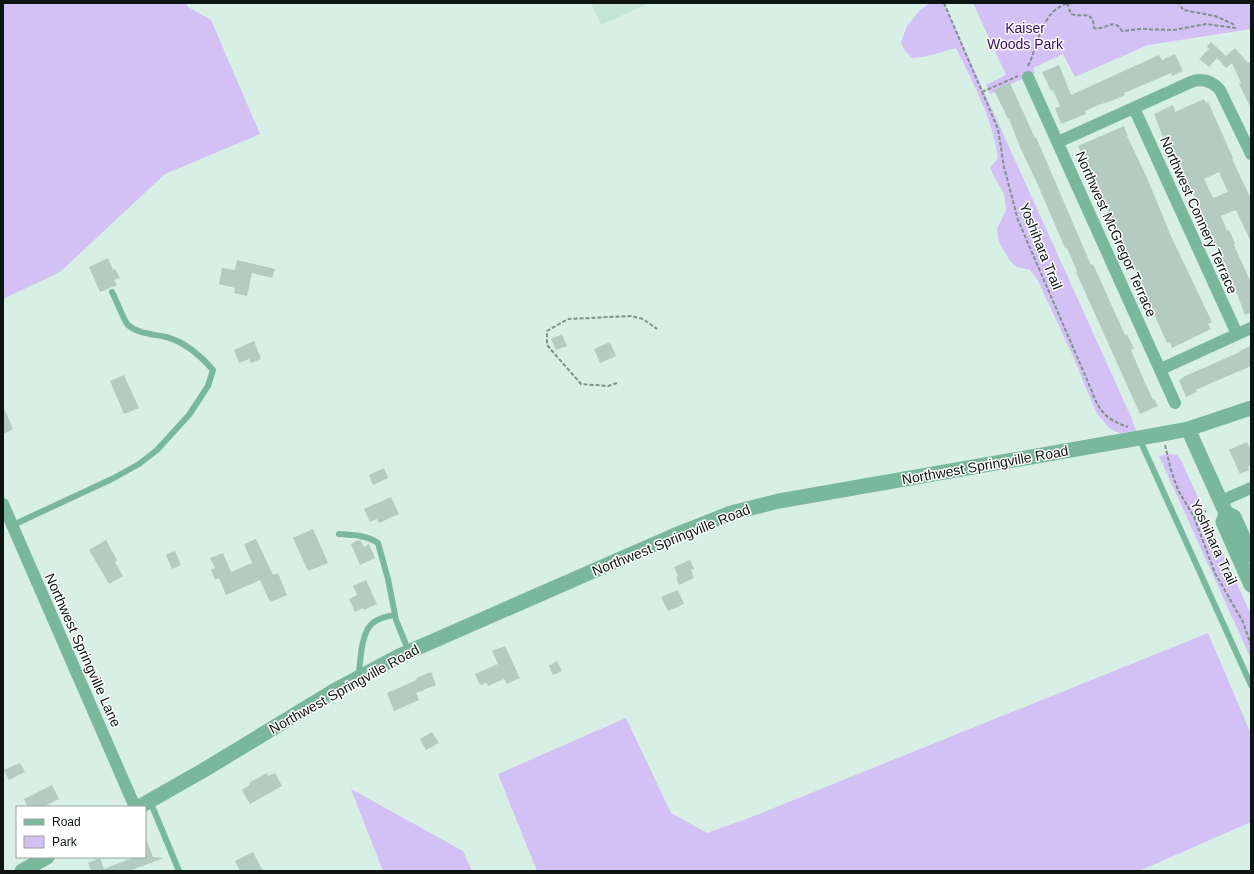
<svg xmlns="http://www.w3.org/2000/svg" width="1254" height="874" font-family="Arial,sans-serif">
	<style>
		.built { fill: #c4e5d6 }
		.green { fill: #d3c1f6 }
		.building { fill: #b3cbc0; fill-rule: evenodd }
		.lines { fill: none; stroke-linecap: round; stroke-linejoin: round }
		.path { stroke: #7f9189; stroke-width: 2; stroke-dasharray: 4 2; stroke-linecap: butt }
		.service { stroke: #79b89d; stroke-width: 6 }
		.minor { stroke: #79b89d; stroke-width: 12 }
		.tertiary { stroke: #79b89d; stroke-width: 15 }
		.labels { text-anchor: middle; stroke-width: 3; stroke-linejoin: round; paint-order: stroke }
		.park-label { font-size: 14px; fill: #380b62; stroke: #fff }
		.street-label { font-size: 14px; fill: #0c1511; stroke: #fff }
	</style>
	<rect width="100%" height="100%" fill="#d7efe4"/>
	<path class="built" d="M591,3H649L601,25Z"/>
	<path class="green" d="M3,3H186L188,7L211,20L260,134L165,174L60,272L3,299Z
		M930,3H944L1132,419L1136,431L1119,433L1109,428L1096,412L1072,354L1038,281L1030,270L1017,267L1010,261L999,242L997,229L1006,210L1004,194L995,178L990,168L998,158C993,119 973,83 956,48L924,57L912,58L905,51L901,42L907,26L920,10Z
		M973,3H1251V29L1148,45L1075,77L1063,54L1033,68L1035,73L990,94L986,85L1006,75Z
		M1171,454L1177,455L1181,460L1251,615V659L1159,456Z
		M1208,633L1251,734V822L1139,871H537L498,774L626,718L671,813L707,833L749,818Z
		M351,789L463,851L472,871H383Z"/>
	<path class="building" d="M1211,42L1226,56L1235,48L1248,63L1251,62V108L1239,84L1241,83L1232,63L1226,68L1217,58L1209,67L1199,59L1209,49L1207,46Z
		M1175,54L1183,71L1172,76L1171,73L1124,93L1125,95L1116,99L1096,106L1085,111L1086,114L1061,124L1055,108L1060,106L1053,90L1051,91L1042,72L1059,65L1071,95L1159,55L1162,60Z
		M1010,83L1035,138L1036,137L1091,265L1093,264L1125,335L1127,334L1134,349L1131,350L1145,383L1153,400L1154,399L1158,406L1140,414L1076,272L1077,271L1067,248H1065L1037,183L1020,147L1009,119H1008L994,90Z
		M1204,99L1206,103L1208,102L1233,158L1232,159L1251,199V242L1236,210L1221,216L1227,231L1229,230L1235,243L1234,245L1251,283V312L1245,315L1234,286L1226,266L1224,267L1207,229H1208L1194,198H1195L1187,180L1184,181L1177,166L1179,165L1171,147L1167,148L1154,114L1173,105L1175,112ZM1219,172L1228,192L1213,198L1204,179Z
		M1124,126L1128,136H1127L1147,178L1171,236L1212,322L1208,324L1211,329L1172,348L1170,342L1167,343L1146,296L1144,297L1140,288L1139,289L1136,281L1139,279L1131,262L1129,263L1122,248L1124,247L1078,146Z
		M108,258L113,270L115,269L120,278L114,280L117,285L100,292L89,267Z
		M237,260L275,269L272,278L252,273L247,296L234,293L235,288L219,284L222,268L235,270Z
		M562,334L567,346L556,350L551,339Z
		M254,341L261,359L251,363L249,359L239,363L234,350Z
		M610,342L616,356L600,363L594,349Z
		M1251,346V366L1207,385L1196,390L1197,392L1186,397L1179,380L1183,378V377L1240,352L1239,351Z
		M124,375L139,408L124,414L110,381Z
		M3,406L13,429L3,434Z
		M1247,442L1251,451V465L1248,466L1249,470L1240,474L1229,450Z
		M384,468L388,478L373,485L369,475Z
		M391,497L399,514L379,523L377,519L370,522L364,509Z
		M313,529L328,563L308,571L293,538Z
		M256,539L273,575L278,573L287,595L270,602L260,580L226,595L219,578L215,580L211,570L215,568L210,558L223,553L231,572L252,563L244,544Z
		M106,540L117,560L115,562L123,576L109,584L89,550Z
		M358,540L361,541L364,547L369,544L375,558L360,565L351,544Z
		M175,551L181,565L172,569L166,555Z
		M690,560L694,569L691,570L694,578L679,585L676,577L678,576L674,567Z
		M366,580L377,604L364,610L363,608L355,612L349,599L357,595L353,586Z
		M678,590L684,604L668,611L661,597Z
		M505,646L520,678L507,684L504,679L488,686L486,683L480,685L475,674L498,664L492,651Z
		M557,661L562,671L553,675L549,666Z
		M431,672L436,685L416,693L419,700L394,711L387,693L417,680L416,678Z
		M432,732L439,743L426,750L420,739Z
		M20,763L25,772L9,780L4,770Z
		M267,773L268,776L275,773L282,786L250,804L242,790L250,785L249,783Z
		M52,785L59,799L43,807H28L24,799Z
		M145,837L153,857L164,858L129,871H91L88,863L100,858L104,869L135,857H145Z
		M253,852L263,871H240L235,861Z"/>
	<g class="lines">
		<path class="path" d="M944,3L998,129L1004,167L1018,220L1091,389C1099,411 1105,419 1128,427
			M1067,3L1071,14C1083,18 1093,9 1094,28C1106,31 1113,16 1122,31L1140,29L1174,30L1206,24L1235,28L1233,24L1215,16L1183,10L1179,3
			M1028,66C1038,46 1041,12 1066,4C1074,2 1085,3 1094,3
			M982,92L1018,76
			M617,383L608,386L581,384L547,345V331L568,319L631,316L643,319L657,329
			M1165,445L1171,470L1178,490L1194,517L1215,573L1243,622L1251,645
			M1194,517L1206,511"/>
		<path class="service" d="M1139,438L1251,685
			M13,525L114,478L139,464L157,450L189,415L208,386L213,370C200,355 185,342 166,337C153,334 138,334 128,325C123,319 116,299 112,292
			M339,534C353,535 366,535 378,543L388,579L396,620L409,652
			M359,676C360,662 361,630 374,622C380,618 388,616 395,615
			M150,801L179,871"/>
		<path class="minor" d="M1028,77L1175,403
			M1134,108L1237,334
			M1058,142L1191,82C1202,78 1212,81 1220,90L1251,154
			M1161,369L1251,328
			M1221,501L1251,488
			M3,504L135,807"/>
		<path class="tertiary" d="M1188,429L1226,513L1223,522L1251,585
			M1226,513L1234,517L1251,555
			M139,807L204,770L339,688L399,656L673,536L731,513L779,501L1162,434L1188,429L1251,408
			M22,871L47,857"/>
	</g>
	<g class="labels">
		<g class="park-label">
			<text x="1025" y="33">Kaiser<tspan x="1025" dy="16">Woods Park</tspan></text>
		</g>
		<g class="street-label">
			<text transform="translate(1199 215) rotate(66)" y="5">Northwest Connery Terrace</text>
			<text transform="translate(1116 234) rotate(66)" y="5">Northwest McGregor Terrace</text>
			<text transform="translate(1041 246) rotate(68)" y="5">Yoshihara Trail</text>
			<text transform="translate(985 465) rotate(-10)" y="5">Northwest Springville Road</text>
			<text transform="translate(671 540) rotate(-22)" y="5">Northwest Springville Road</text>
			<text transform="translate(1214 542) rotate(65)" y="5">Yoshihara Trail</text>
			<text transform="translate(83 650) rotate(66)" y="5">Northwest Springville Lane</text>
			<text transform="translate(344 689) rotate(-29)" y="5">Northwest Springville Road</text>
		</g>
	</g>
	<rect width="1254" height="874" fill="none" stroke="#0c1511" stroke-width="8"/>
	<rect x="16" y="806" width="130" height="52" fill="#ffffff" stroke="#9ea1a0"/>
	<rect x="24" y="819" width="20" height="6" fill="#79b89d" stroke="#9ea1a0"/>
	<text x="52" y="826" font-size="12" fill="#0c1511">Road</text>
	<rect x="24" y="836" width="20" height="12" fill="#d3c1f6" stroke="#9ea1a0"/>
	<text x="52" y="846" font-size="12" fill="#0c1511">Park</text>
</svg>
